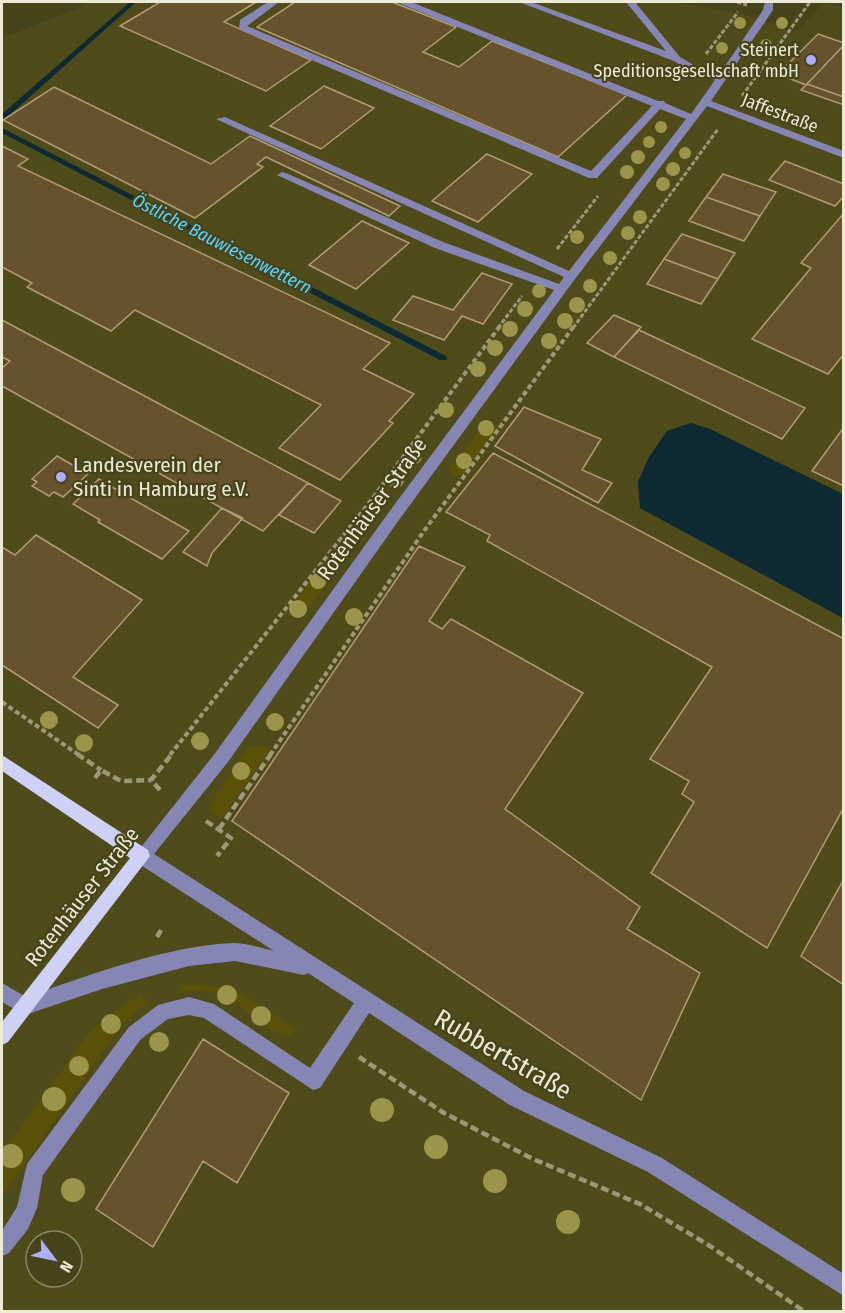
<svg xmlns="http://www.w3.org/2000/svg" width="845" height="1313" font-family="'Fira Sans Condensed',sans-serif">
	<style>
		.built { fill: #504b1a; fill-rule: evenodd }
		.green { fill: #595208 }
		.water { fill: #0e2a33 }
		.lines { fill: none; stroke-linecap: round; stroke-linejoin: round }
		.stream { fill: #0e2a33; fill-rule: evenodd }
		.building { fill: #66532e; stroke: #b19c75; stroke-width: 1.5 }
		.path-far2 { stroke: #9c997a; stroke-width: 3; stroke-dasharray: 4.5 2; stroke-linecap: butt }
		.path-far1 { stroke: #9c997a; stroke-width: 4; stroke-dasharray: 5 3; stroke-linecap: butt }
		.path { stroke: #9c997a; stroke-width: 4.5; stroke-dasharray: 8 4; stroke-linecap: butt }
		.minor { fill: #8686b4; fill-rule: evenodd }
		.major { fill: #cfd0f5; fill-rule: evenodd }
		.tree { fill: #9b944b }
		.poi-dot { fill: #aeaefa; stroke: #47431b; stroke-width: 2 }
		.labels { text-anchor: middle; stroke-width: 4.5; stroke-linejoin: round; paint-order: stroke }
		.far-poi-label { font-size: 18px; fill: #edebd5; stroke: #47431b; text-anchor: end }
		.far-street-label { font-size: 18px; fill: #edebd5; stroke: #47431b }
		.far-water-label { font-size: 18px; font-style: italic; fill: #5ad5ff; stroke: #47431b }
		.poi-label { font-size: 21px; fill: #edebd5; stroke: #47431b; text-anchor: start }
		.street-label { font-size: 21px; fill: #edebd5; stroke: #47431b }
		.near-street-label { font-size: 26px; fill: #edebd5; stroke: #47431b }
	</style>
	<rect width="100%" height="100%" fill="#47431b"/>
	<path class="built" d="M94,2H670L744,14L797,33L824,2L843,8V494L710,429L649,457L638,482L640,508L843,618V1311L2,1312V38ZM36,1241H72V1277H36Z"/>
	<path class="green" d="M492,425L498,427L465,474L453,477L449,469L482,427Z
		M343,549L348,558L303,616L289,609L335,551Z
		M250,746H262L270,750L222,818L210,811L218,792Z
		M193,984C240,987 259,1004 297,1030L290,1036C270,1037 245,1005 226,997C211,990 195,991 179,992L180,985Z
		M141,994L147,1003L122,1024L2,1196V1153L91,1030L114,1012Z"/>
	<path class="water" d="M691,423L710,429L843,494V618L640,508L638,482L649,457L667,431Z"/>
	<g class="lines">
		<path class="stream" d="M130,2H136L5,119H2V114Z
			M2,128L446,356L447,358L446,360H440L2,133Z"/>
	</g>
	<path class="building" d="M160,2H256L224,22L311,60L266,91L120,26Z
		M295,2H392L456,27L423,52L459,67L492,41L627,95L558,157L257,27Z
		M818,34L844,43V45L806,85L778,74Z
		M844,45V97L807,84Z
		M807,84L844,97V105L801,90Z
		M324,86L374,108L321,149L270,126Z
		M54,87L211,164L250,136L400,206L389,216L266,157L257,164L263,167L195,218L3,120Z
		M2,146L28,159L18,166L390,343L363,369L414,394L389,421L393,423L340,480L279,448L321,405L135,310L111,331L27,287L32,283L2,267Z
		M487,154L532,174L478,222L432,201Z
		M785,161L844,184V196L835,206L769,180Z
		M723,174L776,192L760,216L706,197Z
		M706,197L760,216L744,241L689,221Z
		M844,213V354L828,374L752,339L811,268L801,263Z
		M362,221L409,243L356,289L309,265Z
		M682,234L735,253L718,279L664,259Z
		M664,259L718,279L701,304L647,284Z
		M482,273L512,284L483,324L462,316L444,340L393,320L413,296L453,310Z
		M614,315L641,327L614,357L587,343Z
		M2,320L308,483L263,531L2,386V368L10,361L2,357Z
		M639,330L805,408L782,439L614,357Z
		M524,407L601,439L582,470L612,483L598,503L495,446Z
		M844,427V486L812,471Z
		M493,453L844,639V807L767,948L651,873L694,802L682,794L689,781L650,759L712,667L487,541L490,535L446,512Z
		M57,456L88,474L63,497L54,492L49,496L32,486L37,482L32,479Z
		M99,479L127,496L189,531L162,559L98,522L100,520L73,504Z
		M308,483L341,501L314,533L279,515Z
		M222,508L243,518L212,553L207,566L183,552Z
		M36,535L142,600L73,677L118,705L98,728L2,665V547L15,555Z
		M419,546L465,567L429,621L442,629L451,619L583,693L505,809L640,907L627,929L700,973L641,1100L232,821Z
		M844,879V985L801,956Z
		M203,1039L289,1093L237,1183L203,1161L153,1247L96,1209Z"/>
	<g class="lines">
		<path class="path-far2" d="M737,2L747,5
			M706,54L738,12
			M742,96L810,2
			M557,249L598,196
			M498,328L522,296
			M573,328L718,129"/>
		<path class="path-far1" d="M2,702L79,755
			M170,755L369,503L500,326
			M270,755L424,531L574,326"/>
		<path class="path" d="M77,754L101,770
			M95,778L101,770L121,781L151,780
			M160,790L151,780L172,754
			M206,821L231,838L217,856
			M219,829L271,754
			M157,937L163,927
			M359,1057L444,1113L533,1159L640,1204L710,1246L805,1312"/>
		<path class="minor" d="M268,2H279L247,26L591,171L652,106L401,4L400,2H411L658,101H664L665,103L691,114L715,80L691,71L674,61L519,2H531L666,51L626,2H635L680,57L697,67L719,75L763,10L765,2H773V10L711,101L844,151V158L707,106L575,279L399,520L228,762L154,854L524,1091L662,1158L844,1274V1296L648,1172L510,1105L369,1013L320,1088L313,1090L204,1018L189,1015L168,1019L141,1039L43,1175L37,1208L28,1229L9,1253L2,1256V1231L17,1207L27,1164L129,1027L158,1005L189,997L214,1004L310,1068L354,1003L308,973L304,975L235,961L189,966L102,989L25,1015L2,1002V983L26,997C90,975 166,946 233,943C246,943 261,948 274,951L136,862L134,856L216,752L389,512L554,290L435,248L277,175L282,172L286,173L443,242L559,284L564,277L216,119L225,117L569,271L686,119L660,109L597,178H589L239,29L240,20Z"/>
		<path class="major" d="M2,755L148,850L150,856L8,1042L2,1045V1022L130,858L2,771Z"/>
	</g>
	<g class="tree">
		<circle cx="740" cy="23" r="6"/>
		<circle cx="782" cy="23" r="6"/>
		<circle cx="766" cy="45" r="6"/>
		<circle cx="722" cy="48" r="6"/>
		<circle cx="744" cy="72" r="6"/>
		<circle cx="661" cy="127" r="6"/>
		<circle cx="649" cy="142" r="6"/>
		<circle cx="685" cy="153" r="6"/>
		<circle cx="638" cy="157" r="7"/>
		<circle cx="673" cy="169" r="7"/>
		<circle cx="627" cy="172" r="7"/>
		<circle cx="663" cy="184" r="7"/>
		<circle cx="640" cy="217" r="7"/>
		<circle cx="628" cy="233" r="7"/>
		<circle cx="577" cy="237" r="7"/>
		<circle cx="610" cy="258" r="7"/>
		<circle cx="590" cy="286" r="7"/>
		<circle cx="539" cy="291" r="7"/>
		<circle cx="577" cy="305" r="8"/>
		<circle cx="525" cy="309" r="8"/>
		<circle cx="565" cy="321" r="8"/>
		<circle cx="510" cy="329" r="8"/>
		<circle cx="549" cy="341" r="8"/>
		<circle cx="495" cy="348" r="8"/>
		<circle cx="478" cy="369" r="8"/>
		<circle cx="446" cy="410" r="8"/>
		<circle cx="486" cy="428" r="8"/>
		<circle cx="414" cy="456" r="8"/>
		<circle cx="464" cy="461" r="8"/>
		<circle cx="396" cy="480" r="8"/>
		<circle cx="318" cy="581" r="8"/>
		<circle cx="298" cy="609" r="9"/>
		<circle cx="354" cy="617" r="9"/>
		<circle cx="49" cy="720" r="9"/>
		<circle cx="275" cy="722" r="9"/>
		<circle cx="200" cy="741" r="9"/>
		<circle cx="84" cy="743" r="9"/>
		<circle cx="241" cy="771" r="9"/>
		<circle cx="227" cy="995" r="10"/>
		<circle cx="261" cy="1016" r="10"/>
		<circle cx="111" cy="1024" r="10"/>
		<circle cx="159" cy="1042" r="10"/>
		<circle cx="79" cy="1066" r="10"/>
		<circle cx="54" cy="1099" r="12"/>
		<circle cx="382" cy="1110" r="12"/>
		<circle cx="436" cy="1147" r="12"/>
		<circle cx="11" cy="1156" r="12"/>
		<circle cx="495" cy="1181" r="12"/>
		<circle cx="73" cy="1190" r="12"/>
		<circle cx="568" cy="1222" r="12"/>
	</g>
	<g class="poi-dot">
		<circle cx="811" cy="60" r="6"/>
		<circle cx="61" cy="477" r="6"/>
	</g>
	<g class="labels">
		<g class="far-poi-label">
			<text x="799" y="56">Steinert<tspan x="799" dy="21">Speditionsgesellschaft mbH</tspan></text>
		</g>
		<g class="far-street-label">
			<text transform="translate(780 113) rotate(21)" y="6">Jaffestraße</text>
		</g>
		<g class="far-water-label">
			<text transform="translate(222 244) rotate(27)" y="6">Östliche Bauwiesenwettern</text>
		</g>
		<g class="poi-label">
			<text x="73" y="472">Landesverein der<tspan x="73" dy="24">Sinti in Hamburg e.V.</tspan></text>
		</g>
		<g class="street-label">
			<text transform="translate(372 509) rotate(-54)" y="7">Rotenhäuser Straße</text>
			<text transform="translate(82 897) rotate(-52)" y="7">Rotenhäuser Straße</text>
		</g>
		<g class="near-street-label">
			<text transform="translate(503 1054) rotate(30)" y="9">Rubbertstraße</text>
		</g>
	</g>
	<rect width="845" height="1313" fill="none" stroke="#edebd5" stroke-width="6"/>
	<g transform="translate(54 1259) rotate(122)"><circle r="28" fill="#47431b" stroke="#898665" stroke-width="1.5"/>
	<path d="M0-4.5L10 22L0 15L-10 22Z" fill="#aeaefa"/>
	<text y="-9" font-size="16" font-weight="bold" text-anchor="middle" fill="#edebd5">N</text>
	</g>
</svg>
